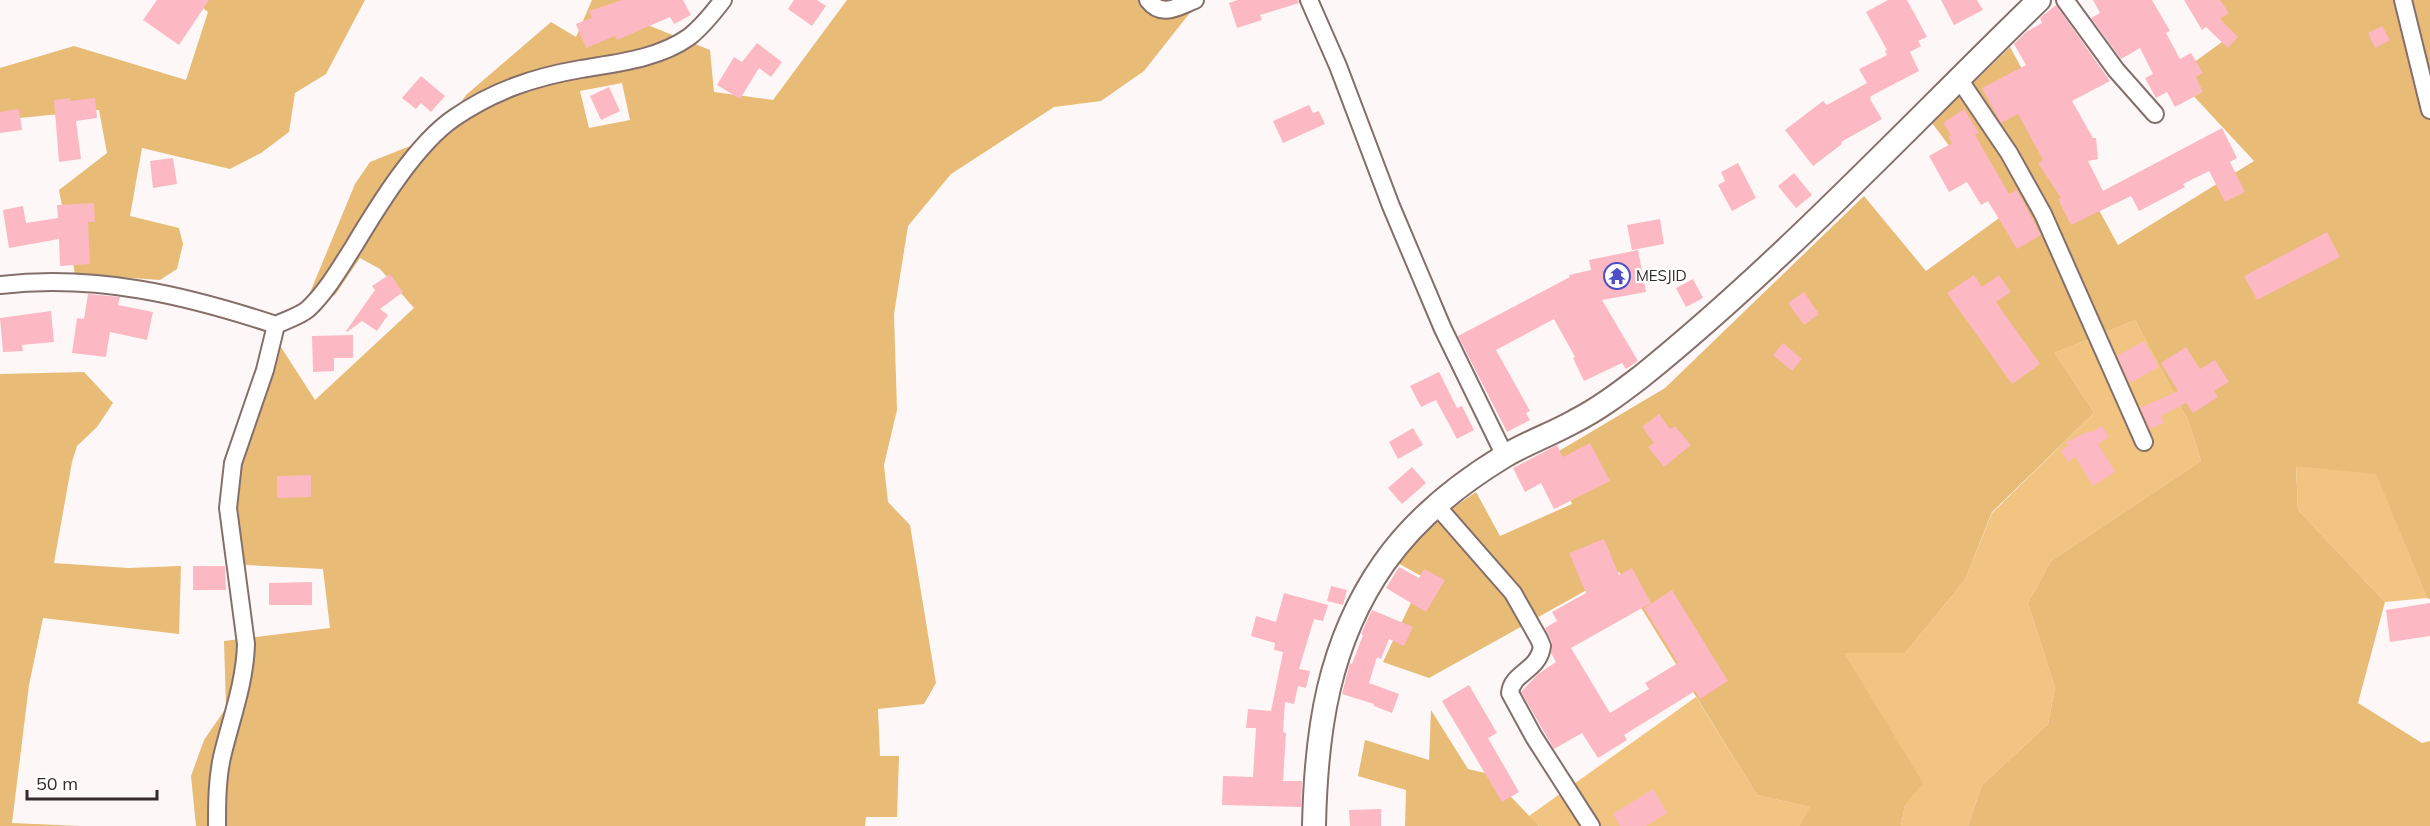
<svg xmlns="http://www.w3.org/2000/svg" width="2430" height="826" font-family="Mulish,sans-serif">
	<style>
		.green { fill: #f1c481 }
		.forest { fill: #e8bb76; fill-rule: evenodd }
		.building { fill: #fcb8c3 }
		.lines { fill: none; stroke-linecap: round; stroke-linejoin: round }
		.street-casing { stroke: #846f6b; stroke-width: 20 }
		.secondary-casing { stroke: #846f6b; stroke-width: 26 }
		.street { stroke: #fff; stroke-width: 16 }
		.secondary { stroke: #fff; stroke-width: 22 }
		.labels { text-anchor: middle; stroke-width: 4.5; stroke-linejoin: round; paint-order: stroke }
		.poi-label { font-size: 15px; fill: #352b2a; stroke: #fff; text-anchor: start }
	</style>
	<rect width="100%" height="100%" fill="#fdf8f7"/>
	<path class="green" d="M2135,320L2188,420L2201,461L2051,561L2028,603L2055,688L2048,724L1982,785L1968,826H1901L1905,805L1844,653H1905L1965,580L1992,513L2094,413L2055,353Z
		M2296,465L2376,473L2427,598L2385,602L2298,510Z
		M1696,697L1757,795L1811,807L1799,826H1539L1529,816Z"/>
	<path class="forest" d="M193,0H365L326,74L295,93L289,132L261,153L230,169L142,148L130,216L179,228L183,244L177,269L160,280L75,274L59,190L107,153L99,110L0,120V68L74,46L186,80L208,12Z
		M592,0H644L630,18L710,50L714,92L773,100L847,0H1200L1144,71L1101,101L1054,107L951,174L908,226L894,314L897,410L884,465L888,502L910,525L936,683L924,704L878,709L880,756H899L897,817H866L865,826H196L191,776L204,740L226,708L224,641L330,628L323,569L227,564L232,480L270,330L315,400L414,308L380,269L360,258L335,295L304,307L355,184L370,162L440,134L466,95L551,22L576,37ZM622,83L630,120L589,128L580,91Z
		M2195,0H2430V599L2427,598L2376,474L2296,466L2298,510L2385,602L2358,703L2422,743L2430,741V826H1968L1982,785L2048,724L2055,688L2028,603L2051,561L2201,461L2188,420L2135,320L2055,353L2094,413L1992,512L1965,580L1905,653H1844L1923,783L1905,805L1901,826H1799L1810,807L1757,795L1619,572L1429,678L1383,662L1423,577L1396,562L1433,521L1476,492L1500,536L1572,504L1554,454L1665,388L1864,196L1926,271L2002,216L1932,123L2010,47L2118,245L2254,161L2175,76L2222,42Z
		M84,372L113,403L97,427L77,446L72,462L54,563L128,568L181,566L179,634L43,618L29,685L12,823L81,826H0V374Z
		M1431,710L1468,769L1489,774L1539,826H1405L1406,790L1358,776L1365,740L1429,760Z"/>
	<path class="building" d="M157,0H209L179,45L143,20Z
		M622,0H683L691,15L674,24L670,17L617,40L615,36L586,48L576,24L592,18L589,11Z
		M794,0H817L826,6L812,26L788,9Z
		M1238,0H1298L1299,3L1260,15L1262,20L1237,28L1229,3Z
		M1888,0H1907L1927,37L1918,41L1921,46L1910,52L1919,71L1871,96L1870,99L1882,119L1841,142L1842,144L1813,166L1785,130L1823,101L1827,105L1867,83L1859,69L1887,55L1885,51L1887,50L1866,12Z
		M1941,0H1977L1983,10L1954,25Z
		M2093,0H2152L2170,31L2166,33L2180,59L2191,53L2203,73L2196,77L2203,92L2175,107L2167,92L2156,98L2145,78L2153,74L2140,48L2121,59L2091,18L2100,13Z
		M2184,0H2220L2229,13L2220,19L2238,37L2228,48L2206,27L2202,30Z
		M2056,5L2110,81L2072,101L2093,138H2096L2098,159L2088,161L2103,191L2222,128L2237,158L2230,162L2245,192L2225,202L2209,171L2183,184L2185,187L2139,211L2131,196L2071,225L2058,199L2061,198L2038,163L2043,160L2018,114L2001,123L1982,88L2026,65L2014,44L2026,32L2042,23L2040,18Z
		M2382,26L2390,40L2375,48L2368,33Z
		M757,43L782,62L771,77L759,68L740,99L717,85L734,57L742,62Z
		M421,76L445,96L431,112L421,103L416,109L402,98Z
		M609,87L620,111L601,120L590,96Z
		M70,98V101L95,98L97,118L76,121L81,159L59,162L54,100Z
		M1309,105L1313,113L1319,111L1325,124L1283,143L1273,121Z
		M19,109L22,130L0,133V112Z
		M1964,109L1979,133L1975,135L2009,194L2017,190L2041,235L2017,249L1988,201L1981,205L1967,182L1949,192L1929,156L1952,143L1948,137L1951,135L1943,123Z
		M173,158L177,184L153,188L150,161Z
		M1738,163L1756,198L1732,211L1718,185L1725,181L1721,172Z
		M1794,173L1812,195L1796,208L1778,186Z
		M94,203L95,222H88L90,264L60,266L59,239L9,248L3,210L23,206L26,223L58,218L57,205Z
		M1660,219L1664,244L1632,250L1627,225Z
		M2327,232L2340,257L2257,300L2244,276Z
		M1638,250L1646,292L1602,300L1638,361L1626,369L1622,363L1584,381L1573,358L1575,357L1554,319L1496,350L1530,411L1526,413L1530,420L1507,432L1458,336L1570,277L1569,275L1591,270L1589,260Z
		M390,274L403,292L380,309L388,315L377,331L362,321L347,332L346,331L375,290L372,286Z
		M1974,275L1982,287L1999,275L2011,292L1996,302L2040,364L2012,384L1947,293Z
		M1693,279L1703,298L1686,307L1676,288Z
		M1804,292L1819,314L1804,325L1788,303Z
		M88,294L120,297L118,305L153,312L147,340L110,332L106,357L72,353L77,318L84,319Z
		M51,311L54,342L22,345L23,351L3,352L0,318Z
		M353,335V358H334V371L313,372L312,336Z
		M2144,341L2159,367L2130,383L2117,356Z
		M1783,343L1802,359L1792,371L1773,355Z
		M2186,347L2200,369L2215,360L2229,382L2214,391L2218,397L2193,413L2186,403L2161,416L2164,423L2150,429L2140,408L2178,391L2161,363Z
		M1439,372L1457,408L1462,406L1474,430L1457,439L1436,400L1421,407L1410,386Z
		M1659,414L1670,429L1675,426L1691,445L1664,467L1648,447L1654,443L1642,427Z
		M2102,426L2109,437L2098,444L2115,472L2093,486L2075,457L2068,462L2061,451L2068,446L2066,442L2089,431L2090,433Z
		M1413,428L1423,445L1398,459L1389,442Z
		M1590,443L1610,481L1554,509L1541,483L1525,492L1513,468L1557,445L1563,457Z
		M1412,467L1426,483L1402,504L1388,488Z
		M311,475V497L277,498V476Z
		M1604,539L1619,575L1632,568L1651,603L1571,648L1610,713L1649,689L1645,683L1678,663L1644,608L1672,590L1728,681L1700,699L1695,691L1624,735L1627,740L1598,758L1582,733L1554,749L1521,692L1538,674L1556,662L1551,653L1552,642L1545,628L1557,621L1552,612L1586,593L1569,553Z
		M193,566H225L226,590H193Z
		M1399,567L1419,578L1424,569L1445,580L1426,612L1386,588Z
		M312,582V605H269V583Z
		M1331,586L1347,590L1343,605L1327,601Z
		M1284,593L1328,605L1323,621L1314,619L1299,669L1310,671L1306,688L1298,686L1294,704L1285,702L1283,732L1286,733L1283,781H1302L1301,807L1222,805L1223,776L1253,777L1256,728H1246L1248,709L1271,711L1283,652L1274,650L1275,643L1251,636L1256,616L1276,622Z
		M2430,603V636L2390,642L2386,610Z
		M1372,610L1413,627L1404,646L1389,639L1381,659L1377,657L1369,683L1399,694L1392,713L1374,706V704L1342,694L1350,663L1352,664L1363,635L1361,634Z
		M1469,685L1497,733L1488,738L1519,792L1502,802L1442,701Z
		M1653,789L1667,813L1646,826H1620L1613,814Z
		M1381,809V826H1350L1349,810Z"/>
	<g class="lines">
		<defs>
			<path id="street" d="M1148,0C1162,18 1177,7 1195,0
				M1309,0L1338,66L1391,206L1443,329L1505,456
				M2065,0L2116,70L2155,114
				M2403,0L2430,110
				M1959,79L2009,153L2043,214L2144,442
				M0,285C97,274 185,295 276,325C286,320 300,316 308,309C327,291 340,268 354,246C378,206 416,144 454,118C493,91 534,77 581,69C616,63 658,59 689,37C702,27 713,13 723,0
				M1436,505L1513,593L1539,639L1542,646C1539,671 1512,672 1510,693L1534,737L1591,826
				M217,826C217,803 217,780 222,757C231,719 245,683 246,644L228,508L233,463L265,370L276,325"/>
			<path id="secondary" d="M1314,826C1316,731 1328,643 1384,563C1415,519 1457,485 1503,457C1526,443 1552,434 1575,421C1599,409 1621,392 1642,376C1784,261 1908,127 2039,0"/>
		</defs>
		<use href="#street" class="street-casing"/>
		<use href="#secondary" class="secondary-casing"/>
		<use href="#street" class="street"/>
		<use href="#secondary" class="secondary"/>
	</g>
	<defs>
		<symbol id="temple-ring" viewBox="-11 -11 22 22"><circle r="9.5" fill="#fff" stroke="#4c4fc5" stroke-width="1.5"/><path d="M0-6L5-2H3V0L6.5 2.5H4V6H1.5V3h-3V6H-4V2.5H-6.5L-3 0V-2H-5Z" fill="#4c4fc5"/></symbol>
	</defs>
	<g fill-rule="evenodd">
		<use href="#temple-ring" x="1602" y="261" width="30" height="30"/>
	</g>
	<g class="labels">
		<g class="poi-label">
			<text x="1636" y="281">MESJID</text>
		</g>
	</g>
	<path d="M27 790v9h130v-9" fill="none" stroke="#352b2a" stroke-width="3"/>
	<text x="36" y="790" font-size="18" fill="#352b2a" stroke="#ffffff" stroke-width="4.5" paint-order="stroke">50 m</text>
</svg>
